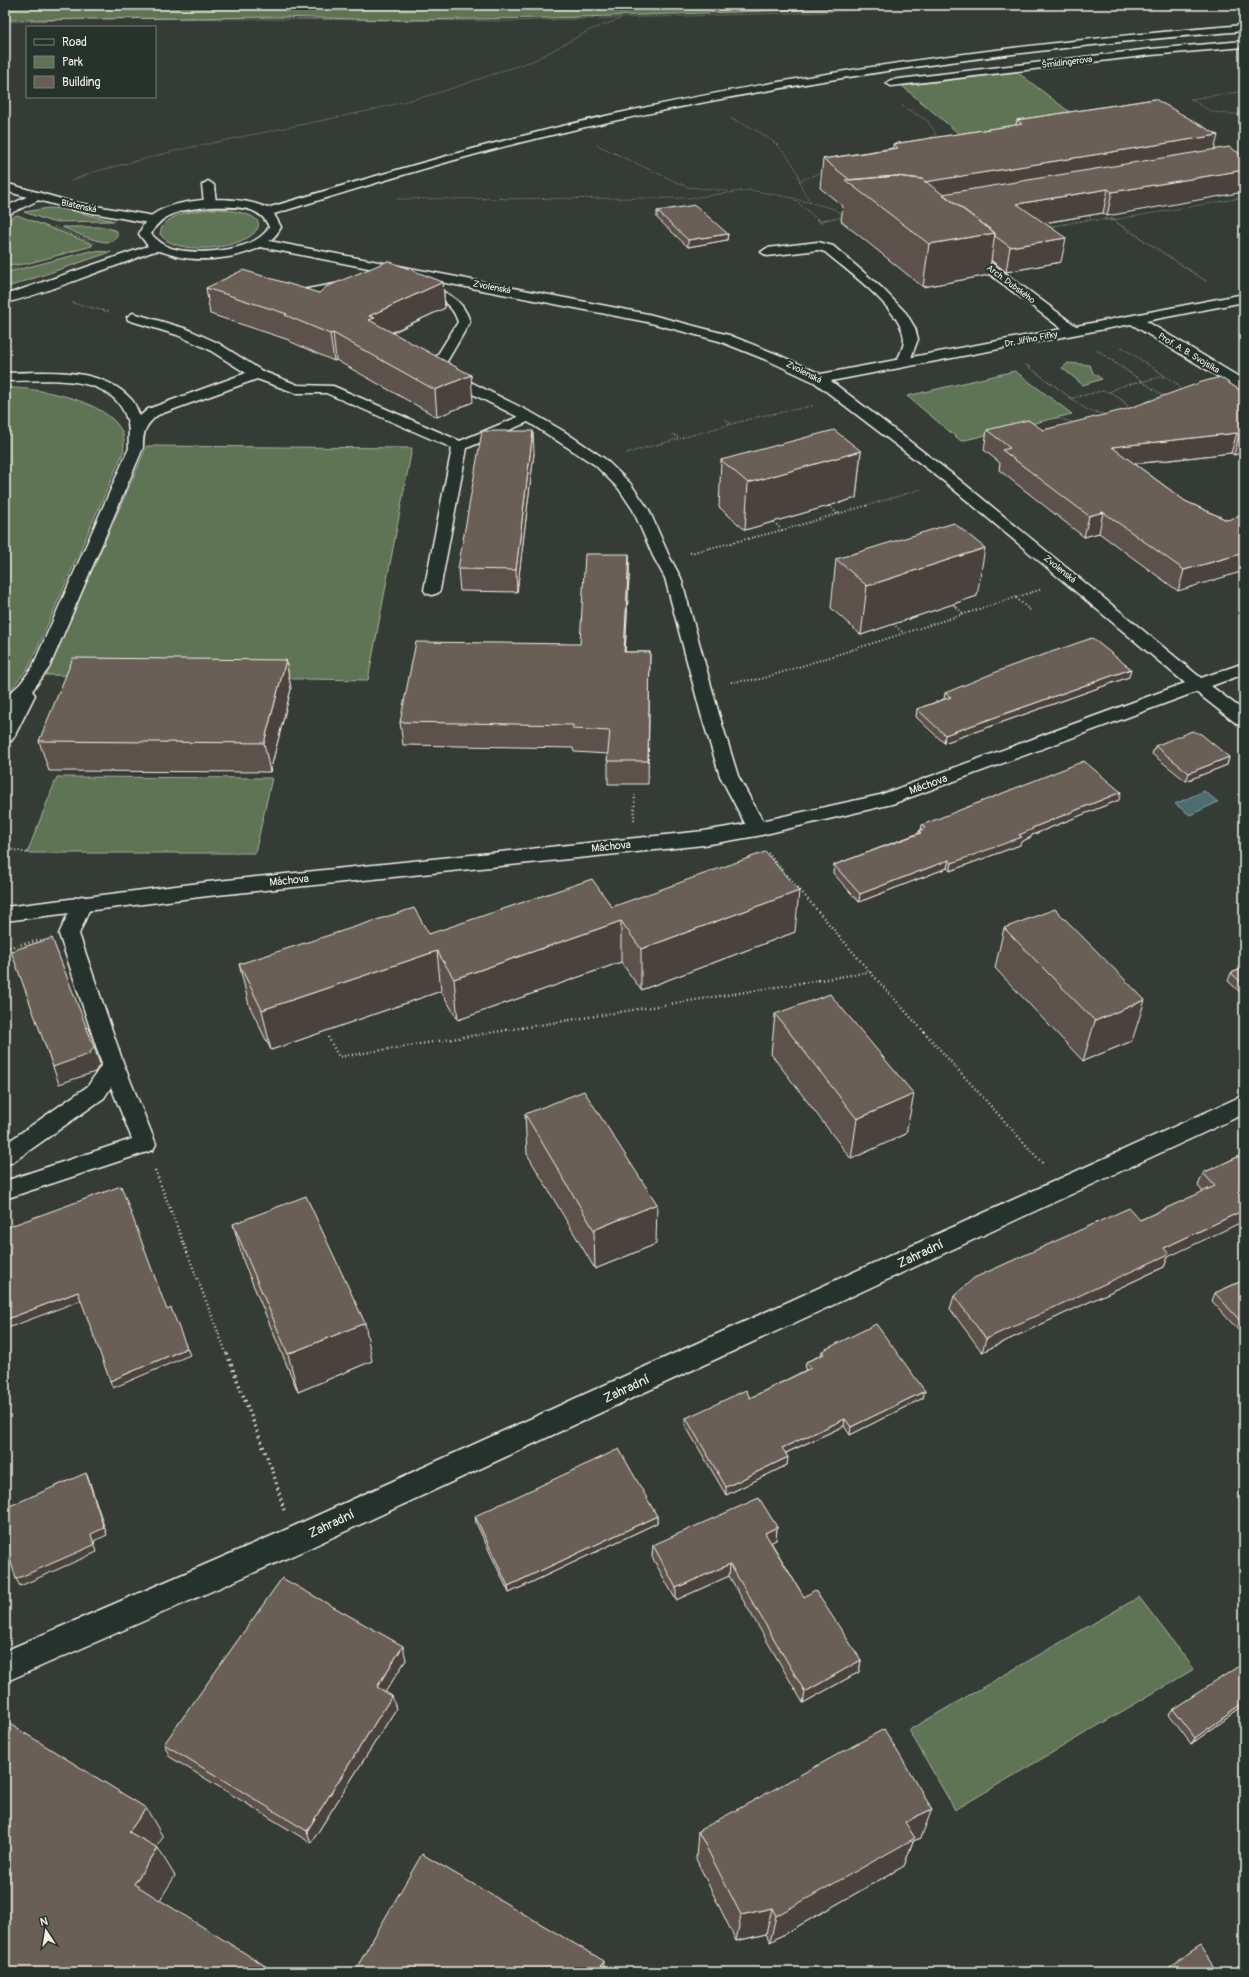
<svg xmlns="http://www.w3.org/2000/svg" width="1249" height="1977" font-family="Pangolin,sans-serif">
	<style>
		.green { fill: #5f7355; stroke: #aab29e }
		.water { fill: #4b6d72; stroke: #8fa2a1 }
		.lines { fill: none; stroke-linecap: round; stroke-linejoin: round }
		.service-casing { stroke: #f4f1e8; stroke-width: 3 }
		.minor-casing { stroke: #f4f1e8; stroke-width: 3 }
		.tertiary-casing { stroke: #f4f1e8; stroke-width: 3 }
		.primary-casing { stroke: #f4f1e8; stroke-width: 3 }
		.path-far4 { stroke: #f4f1e8; stroke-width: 1; stroke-dasharray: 0.5 1.5; stroke-linecap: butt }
		.path-far3 { stroke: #f4f1e8; stroke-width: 1.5; stroke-dasharray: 0.5 2; stroke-linecap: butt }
		.path-far2 { stroke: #f4f1e8; stroke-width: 2; stroke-dasharray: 1 2.5; stroke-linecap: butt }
		.path-far1 { stroke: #f4f1e8; stroke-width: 2.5; stroke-dasharray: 1 3; stroke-linecap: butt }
		.path { stroke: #f4f1e8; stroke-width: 3.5; stroke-dasharray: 1.5 4; stroke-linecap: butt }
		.service { fill: #26332d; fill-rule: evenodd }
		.minor { fill: #26332d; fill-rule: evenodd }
		.tertiary { fill: #26332d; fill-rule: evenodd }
		.primary { fill: #26332d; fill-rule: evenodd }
		.wall { fill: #5b514b; stroke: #f4f1e8 }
		.shaded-wall { fill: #4a423d; stroke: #f4f1e8 }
		.building { fill: #6a5e57; stroke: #f4f1e8 }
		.labels { text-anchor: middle; stroke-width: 4; stroke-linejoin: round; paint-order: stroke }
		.far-street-label { font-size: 9px; fill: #f4f1e8; stroke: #26332d }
		.street-label { font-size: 11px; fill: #f4f1e8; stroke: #26332d }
		.near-street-label { font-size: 13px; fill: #f4f1e8; stroke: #26332d }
	</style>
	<rect width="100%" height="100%" fill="#343c35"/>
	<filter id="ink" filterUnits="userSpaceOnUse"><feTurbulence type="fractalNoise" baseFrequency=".025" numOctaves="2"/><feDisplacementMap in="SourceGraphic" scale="8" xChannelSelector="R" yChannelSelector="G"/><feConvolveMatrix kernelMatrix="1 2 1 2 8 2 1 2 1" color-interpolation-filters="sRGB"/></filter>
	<g filter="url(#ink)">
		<path class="green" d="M5,5H864L835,8L823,5L831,9L548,18L402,20L277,17L5,20Z
			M1017,72L1092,129L975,147L902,86Z
			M49,208L63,209L115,221L52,222L24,212Z
			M215,209C224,209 274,214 254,233C237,250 174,256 160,234C162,213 199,210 215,209Z
			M17,215L92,244V246L26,264L5,265V221Z
			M62,227H105L117,231C121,256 72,231 62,227Z
			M90,251L111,252L5,288V273Z
			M1068,363L1090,365L1093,373L1102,379L1083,385L1062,368Z
			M1015,371L1072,414L961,441L907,396Z
			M5,388C36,387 108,400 122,432C125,439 124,446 123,453L29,667L5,697Z
			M147,446L412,448L368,680L46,675Z
			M57,777L272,778L255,853H27Z
			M1139,1597L1194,1669L955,1810L909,1730Z"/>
		<path class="water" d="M1204,791L1218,802L1190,815L1175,804Z"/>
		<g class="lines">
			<defs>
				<path id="service" d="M818,242L833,246L882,288L906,313L915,328L918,339L908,366H898L896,363C899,356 904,347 904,340C904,311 845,269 825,252L818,250L767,256L761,252L767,248Z
					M351,281L357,285L355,288L301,298L299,302C293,303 289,302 285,296L291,292Z
					M417,283C441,289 463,297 470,322L442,370L440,373H430L428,370L458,322C451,299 433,297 413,290L411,287Z
					M133,313L187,329L218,343L262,371L298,385L333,386L460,441L518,417L441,378L439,375L441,372H451L534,414L565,432L605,459L630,483L649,510L669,556L681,578L719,714L738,776L767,829L764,833L757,835L750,833L720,776L701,714L665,578L653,556L633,510L619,489L595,465L528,422L467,448L440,590L438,593L432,595L426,593L424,590L452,448L326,393H296L257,379L158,415C145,425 143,432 143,448L49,668L32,691L35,695L14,737L11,741L5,743V719L8,712L5,713V698L20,684L32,668L129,448C128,439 130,428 127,420C113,371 45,381 5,381V373C46,372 101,366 131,399C135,403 137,410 140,416L148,409L246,373L208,349L177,335L128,320L127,317Z
					M82,896L89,898L92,903L79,934L124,1065L156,1144L153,1150L5,1199V1181L132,1139L111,1087L104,1098L13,1162L5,1165V1144L88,1086L102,1064L59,934L75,898Z"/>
				<path id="minor" d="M1244,41V47L1151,55L891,86L886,83L891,80L1151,49Z
					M208,181L214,185L216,203L210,207L204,203L202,185Z
					M37,192L41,193L43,196L41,199L5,216V207Z
					M259,239L648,314L729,335L779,355L821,374L1062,329L962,253L960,250L966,246L970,247L1076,326L1244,294V302L1146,321L1244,380V390L1239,389L1131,324L831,381L956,477L1201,678L1244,663V674L1211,686L1244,711V726L1237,724L1196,692L892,804L757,836L704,845L208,896L5,921V907L208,882L704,831L757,822L880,795L1185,683L946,483L814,382L769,361L719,341L647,322L255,246L253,243Z
					M1244,1095V1114L303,1551L5,1682V1651L283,1531Z"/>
				<path id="tertiary" d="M5,183L72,202L154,216L160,220L154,224L71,209L5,191Z"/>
				<path id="primary" d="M1244,25V31C1001,50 760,84 522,142C439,163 356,189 274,214L281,227C267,256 214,262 185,258C177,257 165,252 158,251C153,250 135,259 129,261C88,275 47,293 5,303V295L148,246L139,234C142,227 145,221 151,216C175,197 240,194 267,208C381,174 494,141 610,115C819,69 1031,42 1244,25ZM210,207C231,207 260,204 269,227C256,252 195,256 171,248C163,245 157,240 151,234C162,211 188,209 210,207Z"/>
			</defs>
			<use href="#service" class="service-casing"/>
			<use href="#minor" class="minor-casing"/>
			<use href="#tertiary" class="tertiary-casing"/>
			<use href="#primary" class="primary-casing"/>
			<path class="path-far4" d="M839,5L850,9
				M5,22L126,18L509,21L827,12L906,5
				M1244,91L1190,99L1212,112L1244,115
				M902,106L928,121L936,134L927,140
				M731,119C755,127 781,143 794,166C802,180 798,188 811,202
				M597,145L687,187L729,191
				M71,181L90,173L178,150L368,111L438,93L535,60L590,30L620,19
				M799,181L823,172
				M397,199L690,198L750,190L793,198L818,220
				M795,199L832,208L845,216
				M823,220L845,217
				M1086,220H1113L1235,199L1244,195"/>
			<path class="path-far3" d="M817,219L821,223
				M1104,219H1116
				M1113,220L1206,281
				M820,221L829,219
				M54,227L94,243
				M1048,227L1092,219
				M5,266L22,267
				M5,271L16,268
				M73,303L109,312
				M1122,347L1177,384L1181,392
				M1098,351L1165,397
				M1026,365L1086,409L1106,415
				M1110,392L1123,401L1130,409
				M1073,398L1101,391L1110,392L1118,387L1166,376
				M1057,418L1076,423
				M726,420L731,424
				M673,434L679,438
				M627,453L757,417L812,406
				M865,506L922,489"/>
			<path class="path-far2" d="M829,506L838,514
				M774,522L782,530
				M690,553L783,530L868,505
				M1016,598L1031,611
				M954,605L964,614
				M893,624L904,633
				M731,682L761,679L1042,589
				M634,820L635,795
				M5,848L27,853
				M768,853L787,876"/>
			<path class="path-far1" d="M787,875L870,972L1043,1164
				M5,948L42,940
				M328,1037L339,1057L870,972
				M155,1170L227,1355"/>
			<path class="path" d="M227,1354L273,1472L284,1510"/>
			<use href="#service" class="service"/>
			<use href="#minor" class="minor"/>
			<use href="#tertiary" class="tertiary"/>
			<use href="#primary" class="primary"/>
		</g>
		<path class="wall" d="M1155,99L1107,216L1103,213L1044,223L1061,262L1006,272L991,260L989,275L923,287L841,221L843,206L820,188L823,159L893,148V144L1016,125L1017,120Z
			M657,211L728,234L727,240L688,247L657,218Z
			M443,282L445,308L392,333L473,402L437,417L336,360L334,361L289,341V340L210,314L206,288L319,293Z
			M1244,393V452L1234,455L1231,453L1135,464L1185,501L1227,520L1178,591L1099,533L1084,537L999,470L1000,463L984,450L987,430H1043Z
			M861,451L856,498L745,530L719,507L721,460Z
			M534,453L517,592L460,591L458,569Z
			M629,554V577L625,652H650L648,784H608V754L574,752L573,748L403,745L400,722L580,644Z
			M836,559L977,596L861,635L831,608Z
			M286,660L291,689L270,772L49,771L39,741Z
			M1129,677L944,743L916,717L917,709L944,699L945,693Z
			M1155,746L1229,757L1227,765L1186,781L1152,754Z
			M1119,800L1032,835L1031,837L1021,842L1020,845L950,871L947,868L859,902L833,873L834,865L919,833V831L921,830L922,825Z
			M612,907L795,932L641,990L621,962L458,1020L441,991L271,1050L249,1005L239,964L429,934Z
			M1004,928L1132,1041L1083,1061L995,968Z
			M1244,968V996L1228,981L1231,973Z
			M775,1014L906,1134L851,1159L771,1054Z
			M525,1114L656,1244L595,1269L527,1154Z
			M1244,1154L1168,1257L1164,1267L982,1352L950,1309L954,1296L1140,1220L1203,1192L1198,1186L1203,1173Z
			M233,1224L372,1361L298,1392L244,1263Z
			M1244,1280V1328L1239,1331L1212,1301L1215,1293Z
			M822,1351L925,1391L923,1398L850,1435L844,1426L786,1453L787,1465L726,1495L685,1425L686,1418L750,1398L806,1370L805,1369L806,1362L821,1355Z
			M475,1516H657V1523L509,1593L476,1523Z
			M777,1527L776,1540L771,1542L804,1597L861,1660L859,1672L803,1703L729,1576L676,1600L652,1557L653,1545Z
			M406,1660L385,1692L396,1709L311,1843L170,1757L164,1744Z
			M1244,1666V1706L1191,1744L1169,1715L1173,1709Z
			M698,1831L921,1838L913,1841L904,1866L770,1942L766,1934L736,1941L696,1859Z"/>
		<path class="shaded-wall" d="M1218,135L1211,163L953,206L923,182Z
			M1244,170V192L1107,216L1112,192Z
			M1108,189L1103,213L1013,228L1017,204Z
			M995,233L989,275L923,287L929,244Z
			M728,234L727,240L688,247V240Z
			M1066,238L1061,262L1006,272L1010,247Z
			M443,282L445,308L377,339L372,347L369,316Z
			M333,333L336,360L334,361L330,334Z
			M471,375L473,402L437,417L435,390Z
			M533,431L534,453L517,592L516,570Z
			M1237,433L1231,453L1107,467L1112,447Z
			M1244,434V452L1234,455L1239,435Z
			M861,451L856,498L745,530L748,483Z
			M1103,512L1099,533L1084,537L1089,516Z
			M985,548L977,596L861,635L867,586Z
			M1244,553V571L1178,591L1184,570Z
			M629,554V577L624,674V652Z
			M286,660L291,689L270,772L264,743Z
			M1131,669L1129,677L944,743L945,735Z
			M1229,757L1227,765L1186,781L1189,773Z
			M1121,792L1119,800L1032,835L1031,837L1021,842L1020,845L950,871L952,863L1019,835L1032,828Z
			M949,860L947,868L859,902L860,894Z
			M799,891L795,932L641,990V949Z
			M621,921V962L458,1020L454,979Z
			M437,951L441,991L271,1050L262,1010Z
			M1145,1000L1132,1041L1083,1061L1095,1021Z
			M94,1047L100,1064L95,1072L59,1084L53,1067Z
			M914,1094L906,1134L851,1159L857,1119Z
			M657,1204L656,1244L595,1269L594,1230Z
			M1244,1210V1221L1168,1257L1164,1267L982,1352L986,1339L1164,1248Z
			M78,1292L82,1300L5,1329V1320Z
			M1244,1322V1328L1239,1331L1242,1323Z
			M365,1323L372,1361L298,1392L288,1354Z
			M187,1348L190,1355L113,1388L110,1381Z
			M925,1391L923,1398L850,1435L851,1427Z
			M845,1419L844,1426L781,1455L782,1448Z
			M788,1457L787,1465L726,1495V1487Z
			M86,1473L89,1480L107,1535L94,1541L97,1552L20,1586L16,1579L91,1534Z
			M657,1516V1523L509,1593L508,1586Z
			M777,1527L776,1540L764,1546L765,1533Z
			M730,1564L729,1576L676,1600V1588Z
			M403,1646L406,1660L380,1700L377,1687Z
			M861,1660L859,1672L803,1703L805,1692Z
			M392,1696L396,1709L311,1843L307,1831Z
			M1244,1703V1706L1191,1744L1195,1738Z
			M146,1808L163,1837L148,1860L129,1832Z
			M932,1809L921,1838L913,1841L904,1866L770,1942L776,1916L905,1822Z
			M158,1848L175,1876L153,1911L134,1884Z
			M772,1908L766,1934L736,1941L741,1915Z
			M604,1961V1966L601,1972H598Z
			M267,1967L269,1972H264Z"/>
		<path class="building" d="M1155,99L1218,135L925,182L922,179L896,176L850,180L823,159L898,148L893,144L1022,124L1017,120Z
			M1229,147L1244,156V170L1112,192L1108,189L1017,204L1066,238L1010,247L995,236V233L943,194Z
			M896,176L922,179L995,233L929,244L845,180Z
			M695,205L728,234L688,240L657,211Z
			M388,261L443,282L369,316L375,318L369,320L471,375L435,390L333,333L330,334L285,315L287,314L206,288L243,270L319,293L326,287Z
			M1220,377L1244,393V434L1239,435L1237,433L1112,447L1185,501L1227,520L1244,515V553L1184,570L1103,512L1089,516L1002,450L1010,448L987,430L1028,420L1043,430L1127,409L1202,382Z
			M834,430L861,451L748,483L721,460Z
			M482,431H533L516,570L458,569Z
			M954,523L985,548L867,586L836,559Z
			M585,554H629L624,652H650L648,761H607L610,731L573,729V725L400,722L416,642L580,644Z
			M1092,638L1131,669L945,735L917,709L951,697L945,693L1011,666Z
			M73,658L286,660L264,743L39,741Z
			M1192,731L1201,734L1229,757L1189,773L1155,746Z
			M1084,761L1121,792L1032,828L1033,829L1019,835L1022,837L952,863L949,860L860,894L834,865L921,833L919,831L925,828L922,825Z
			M765,852L799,891L641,949L621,921L454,979L437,951L262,1010L239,964L414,908L429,934L592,879L612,907Z
			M1055,909L1145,1000L1095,1021L1004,928Z
			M52,938L94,1047L89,1054L53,1067L11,951Z
			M1244,968V985L1231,973Z
			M830,994L914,1094L857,1119L775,1014Z
			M584,1091L657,1204L594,1230L525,1114Z
			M1244,1154V1210L1164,1248L1169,1254L986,1339L954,1296L974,1278L1129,1208L1140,1220L1215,1186L1203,1173Z
			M121,1186L167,1310L171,1308L187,1348L110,1381L78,1292L5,1320V1228Z
			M306,1196L365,1323L288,1354L233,1224Z
			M1244,1280V1322L1242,1323L1215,1293Z
			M876,1324L925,1391L851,1427L845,1419L782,1448L788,1457L726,1487L686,1418L746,1390L750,1398L811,1368L806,1362L824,1354L822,1351Z
			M619,1449L657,1516L508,1586L475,1516Z
			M86,1473L104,1528L91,1534L94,1545L16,1579L5,1542V1508Z
			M759,1498L777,1527L765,1533L804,1597L815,1590L861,1660L805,1692L730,1564L676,1588L653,1545Z
			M282,1578L403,1646L377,1687L392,1696L307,1831L164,1744Z
			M1242,1664L1244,1666V1703L1195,1738L1173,1709Z
			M5,1721L146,1808L129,1832L158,1848L134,1884L267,1967L264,1972H5Z
			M884,1729L932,1809L905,1822L915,1838L776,1916L772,1908L741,1915L698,1831Z
			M422,1854L604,1961L598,1972H354Z
			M1201,1946L1218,1972H1161Z"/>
	</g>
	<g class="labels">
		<g class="far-street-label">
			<text transform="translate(1067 62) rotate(-7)" y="3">Šmidingerova</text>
			<text transform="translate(79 206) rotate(12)" y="3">Blatenská</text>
			<text transform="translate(1011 284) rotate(37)" y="3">Arch. Dubského</text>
			<text transform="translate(492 287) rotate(11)" y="3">Zvolenská</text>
			<text transform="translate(1031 339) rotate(-11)" y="3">Dr. Jiřího Fifky</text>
			<text transform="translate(1189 353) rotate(31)" y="3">Prof. A. B. Svojsíka</text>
			<text transform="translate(804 372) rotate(27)" y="3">Zvolenská</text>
			<text transform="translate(1060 569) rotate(39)" y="3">Zvolenská</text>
		</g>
		<g class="street-label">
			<text transform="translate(928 784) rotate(-20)" y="4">Máchova</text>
			<text transform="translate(611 846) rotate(-6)" y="4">Máchova</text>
			<text transform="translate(289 880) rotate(-6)" y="4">Máchova</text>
		</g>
		<g class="near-street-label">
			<text transform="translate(920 1253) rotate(-25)" y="5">Zahradní</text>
			<text transform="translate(626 1388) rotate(-25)" y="5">Zahradní</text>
			<text transform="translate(331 1523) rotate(-25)" y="5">Zahradní</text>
		</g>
	</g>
	<rect width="1249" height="1977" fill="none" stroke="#26332d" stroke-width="20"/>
	<rect x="10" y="10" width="1229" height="1957" fill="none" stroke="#f4f1e8" stroke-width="1.5" filter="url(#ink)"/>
	<rect x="26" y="26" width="130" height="72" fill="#26332d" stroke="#787f78"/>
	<rect x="34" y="39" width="20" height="6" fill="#26332d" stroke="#787f78"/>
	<text x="62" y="46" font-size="12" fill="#f4f1e8">Road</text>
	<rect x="34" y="56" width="20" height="12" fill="#5f7355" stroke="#787f78"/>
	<text x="62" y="66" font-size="12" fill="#f4f1e8">Park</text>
	<rect x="34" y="76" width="20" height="12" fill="#6a5e57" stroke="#787f78"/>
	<text x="62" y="86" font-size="12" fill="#f4f1e8">Building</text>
	<g transform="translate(46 1931) rotate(348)" stroke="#26332d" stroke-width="3" paint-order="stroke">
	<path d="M0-3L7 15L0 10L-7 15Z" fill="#f4f1e8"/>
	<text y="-6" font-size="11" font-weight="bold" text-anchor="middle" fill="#f4f1e8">N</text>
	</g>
</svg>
